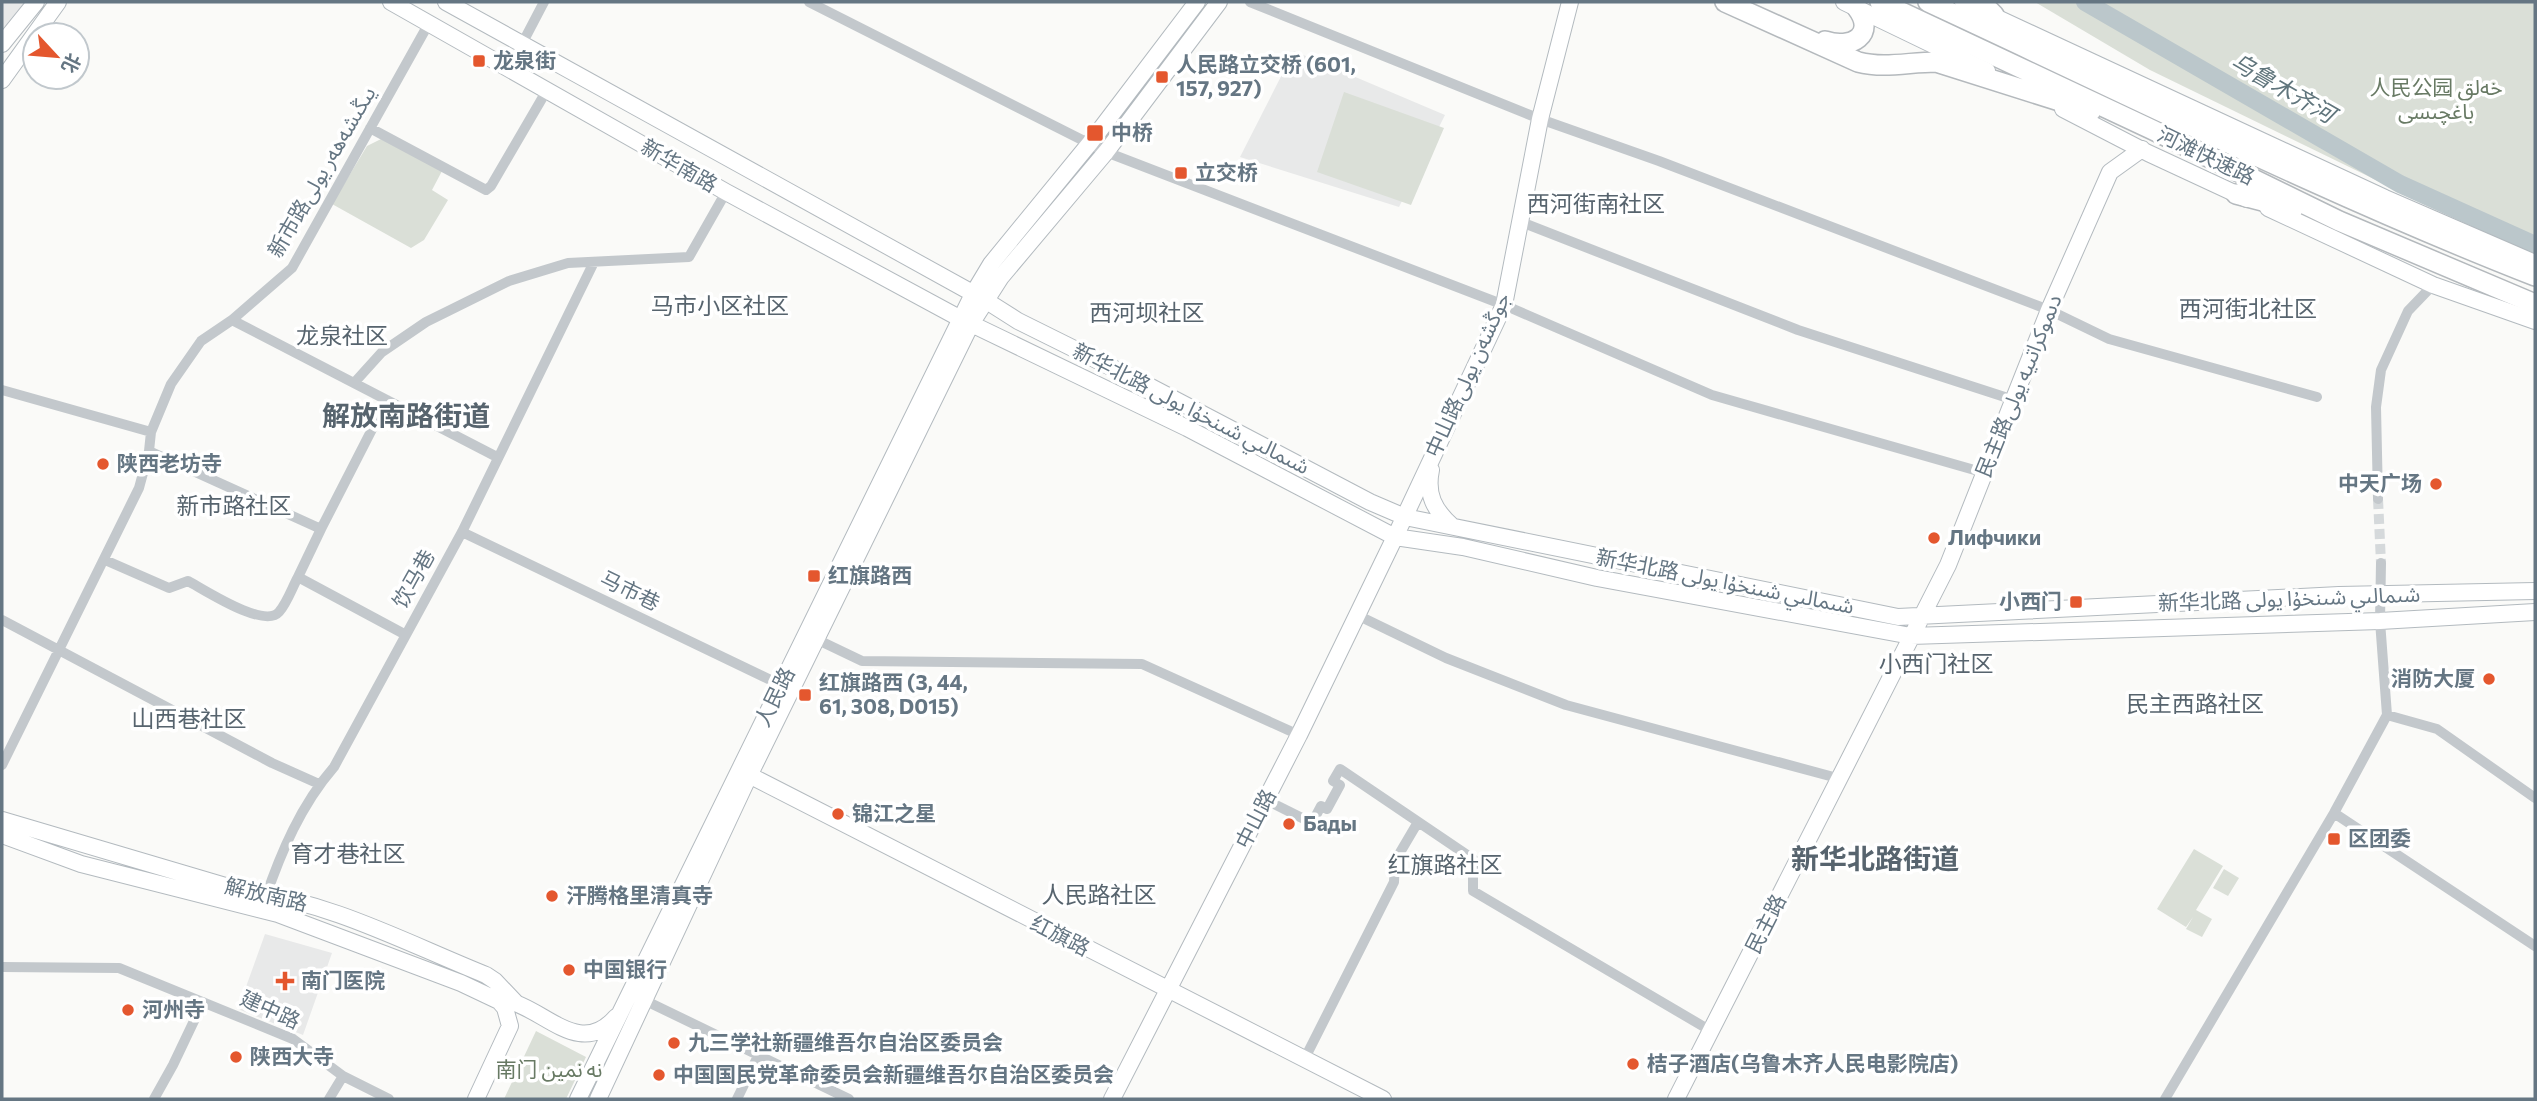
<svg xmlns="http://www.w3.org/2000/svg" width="2537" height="1101" font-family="Commissioner,'Noto Sans Arabic','Noto Sans SC',sans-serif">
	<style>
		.built { fill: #e8e9e9 }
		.green { fill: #dadfd7 }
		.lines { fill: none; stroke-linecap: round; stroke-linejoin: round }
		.river { stroke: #bbc7cb; stroke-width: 18 }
		.street-tunnel { stroke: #d5d9db; stroke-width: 10; stroke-dasharray: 10 5; stroke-linecap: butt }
		.secondary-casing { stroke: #b3babf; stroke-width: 18 }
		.highway-casing { stroke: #b4b9bd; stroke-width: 22 }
		.street { stroke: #c3c8cc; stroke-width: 10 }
		.secondary { stroke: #fff; stroke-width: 16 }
		.highway { stroke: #fff; stroke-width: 19 }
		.poi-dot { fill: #e4572e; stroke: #fff; stroke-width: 2.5 }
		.labels { text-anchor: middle; stroke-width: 7; stroke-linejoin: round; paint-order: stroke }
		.poi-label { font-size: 21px; font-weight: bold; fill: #657683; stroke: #fff; text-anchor: start }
		.park-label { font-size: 21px; fill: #687a64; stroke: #fff }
		.street-label { font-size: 21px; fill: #657683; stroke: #fff }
		.water-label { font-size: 23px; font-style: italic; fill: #60757c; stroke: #fff }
		.neighbourhood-label { font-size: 23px; fill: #57646e; stroke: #fff }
		.district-label { font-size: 28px; font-weight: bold; fill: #57646e; stroke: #fff }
	</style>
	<rect width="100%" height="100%" fill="#fafaf8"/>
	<path class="built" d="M2,2H26L2,35Z
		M1294,51L1445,115L1399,207L1240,157Z
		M265,934L332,953L303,1035L238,1009Z"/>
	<path class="green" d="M2035,2H2535V248L2415,199L2150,70Z
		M1344,92L1444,128L1411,205L1317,172Z
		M381,139L442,171L432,190L448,200L424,240L411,248L332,204L367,146Z
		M2194,849L2223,866L2196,910L2212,919L2202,937L2186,929L2193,917L2186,927L2157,909Z
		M2224,869L2239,878L2228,896L2213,888Z
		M536,1031L586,1057L566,1099H504Z"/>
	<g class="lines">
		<path class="river" d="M2085,2L2400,184L2535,245"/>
		<path class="street-tunnel" d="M2378,499L2381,563"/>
		<defs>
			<path id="secondary" d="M391,2L726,192L961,319L1187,428L1395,537L1463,547L1597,578L1911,636L2380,621L2535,612
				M446,2L985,300L1018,321L1151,387L1370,502L1405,517L1898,617L2339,595L2535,591
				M1844,2L1987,71
				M1963,2L2385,198L2535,263
				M2,44L36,2
				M2,80L58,2
				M2063,109L2148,153L2247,199
				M2268,208L2433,285L2535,321
				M1431,470C1426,494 1434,510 1452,526
				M741,771L1383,1099
				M2,820L242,891C331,902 404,942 486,975L495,981L515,1002
				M2,835L81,864L278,914L461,983L499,1001L505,1008L510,1026L476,1099
				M506,1000C545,1009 580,1059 616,1017
				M578,1099L973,294L991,264L1090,143L1197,2
				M598,1099L749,776L971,324L1001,277L1106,152L1219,2
				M1112,1099L1299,735L1395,537L1504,305L1540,119L1570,2
				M1676,1099L1948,565L2049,310L2110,172L2142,149"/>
			<path id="highway" d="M1725,2L1858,62C1885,69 1909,62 1936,62L2091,111
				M1880,2L2153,130L2339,221L2535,304
				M1928,2C2129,95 2328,195 2535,276
				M1981,2L1994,15
				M1825,41C1851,50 1877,35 1857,8
				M2236,194L2293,209"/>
		</defs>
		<use href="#secondary" class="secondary-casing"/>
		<use href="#highway" class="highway-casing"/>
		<path class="street" d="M809,2L1106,152L1504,305L1712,395L1985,473
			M1250,2L1540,119L1659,161L2049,310L2109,339L2317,397
			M522,44L544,2
			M370,128L486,190L491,186L547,90
			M1521,222L1798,330L2014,400
			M232,320L497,457
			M354,383L382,352L426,322L509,281L568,263L689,257L726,192
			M2,390L151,432
			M149,451L321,529L387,400
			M2378,499L2376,407L2381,370L2408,311L2433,285
			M321,529L298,577L406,635
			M462,532L781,685
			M105,560L169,588L188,581C205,590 264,629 279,612C287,603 292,588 298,577
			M1357,615L1446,658L1566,705L1841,779
			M2,620L272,763L319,784
			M816,639L862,661L1142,664L1299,735
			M2387,715L2437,729L2535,798
			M2,765L139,488L149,451L151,432L171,384L201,341L232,320L292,268L429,23
			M1266,800L1312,823L1321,806L1327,809L1340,785L1333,781L1340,769L1473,859V891L1711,1031
			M2334,813L2535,946
			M265,899C281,852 301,805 334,767L462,532L594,262
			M2,967L119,968L293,1039L343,1076L389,1099
			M644,1000L849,1099
			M1304,1060L1394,882L1395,861L1418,822
			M154,1099L173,1065L203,1002
			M329,1099L343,1076
			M737,1099L759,1054
			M2165,1099L2334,813L2387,715L2380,621L2381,563"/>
		<use href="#secondary" class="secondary"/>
		<use href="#highway" class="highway"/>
	</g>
	<g class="poi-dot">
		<rect x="472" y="54" width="14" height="14" rx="3.5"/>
		<rect x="1155" y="70" width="14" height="14" rx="3.5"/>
		<rect x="1086" y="124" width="18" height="18" rx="3.5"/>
		<rect x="1174" y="166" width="14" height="14" rx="3.5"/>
		<circle cx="103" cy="464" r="7"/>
		<circle cx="2436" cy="484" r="7"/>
		<circle cx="1934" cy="538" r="7"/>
		<rect x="807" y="569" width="14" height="14" rx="3.5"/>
		<rect x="2069" y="595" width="14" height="14" rx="3.5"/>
		<circle cx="2489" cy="679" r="7"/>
		<rect x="798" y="688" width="14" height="14" rx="3.5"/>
		<circle cx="838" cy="814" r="7"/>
		<circle cx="1289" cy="824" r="7"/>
		<rect x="2327" y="832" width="14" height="14" rx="3.5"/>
		<circle cx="552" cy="896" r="7"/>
		<circle cx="569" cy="970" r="7"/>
		<path d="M281.5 970.5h7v7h7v7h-7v7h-7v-7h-7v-7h7z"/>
		<circle cx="128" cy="1010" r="7"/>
		<circle cx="674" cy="1043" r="7"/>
		<circle cx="236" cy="1057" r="7"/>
		<circle cx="1633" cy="1064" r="7"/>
		<circle cx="659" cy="1075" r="7"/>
	</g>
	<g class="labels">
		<g class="poi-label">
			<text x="493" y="68">龙泉街</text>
			<text x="1176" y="72">人民路立交桥 (601,<tspan x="1176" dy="24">157, 927)</tspan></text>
			<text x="1111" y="140">中桥</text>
			<text x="1195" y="180">立交桥</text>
			<text x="117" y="471">陕西老坊寺</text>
			<text x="2422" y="491" text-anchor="end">中天广场</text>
			<text x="1948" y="545">Лифчики</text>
			<text x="828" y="583">红旗路西</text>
			<text x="2062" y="609" text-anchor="end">小西门</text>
			<text x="2475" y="686" text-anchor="end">消防大厦</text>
			<text x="819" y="690">红旗路西 (3, 44,<tspan x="819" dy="24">61, 308, D015)</tspan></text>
			<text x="852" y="821">锦江之星</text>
			<text x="1303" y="831">Бады</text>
			<text x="2348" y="846">区团委</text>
			<text x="566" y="903">汗腾格里清真寺</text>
			<text x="583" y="977">中国银行</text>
			<text x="301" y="988">南门医院</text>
			<text x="142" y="1017">河州寺</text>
			<text x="688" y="1050">九三学社新疆维吾尔自治区委员会</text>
			<text x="250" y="1064">陕西大寺</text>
			<text x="1647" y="1071">桔子酒店(乌鲁木齐人民电影院店)</text>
			<text x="673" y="1082">中国国民党革命委员会新疆维吾尔自治区委员会</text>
		</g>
		<g class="park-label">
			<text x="2436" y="95">人民公园 خەلق<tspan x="2436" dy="24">باغچىسى</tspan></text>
			<text x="549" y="1077">南门 نە نمين</text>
		</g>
		<g class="street-label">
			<text transform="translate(2206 156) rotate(26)" y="7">河滩快速路</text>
			<text transform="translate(679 166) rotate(30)" y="7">新华南路</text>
			<text transform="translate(322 172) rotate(-60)" y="7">新市路يىڭىشەھەر يولى</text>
			<text transform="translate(1468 375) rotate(-66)" y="7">中山路جوڭشەن يولى</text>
			<text transform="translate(2019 386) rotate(-68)" y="7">民主路دىموكراتىيە يولى</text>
			<text transform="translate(1191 409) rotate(27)" y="7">新华北路 شىمالىي شىنخۇا يولى</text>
			<text transform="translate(414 579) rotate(-61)" y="7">饮马巷</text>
			<text transform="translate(1725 582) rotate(11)" y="7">新华北路 شىمالىي شىنخۇا يولى</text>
			<text transform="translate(630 591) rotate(26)" y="7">马市巷</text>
			<text transform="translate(2289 599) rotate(-2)" y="7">新华北路 شىمالىي شىنخۇا يولى</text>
			<text transform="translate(775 697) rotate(-64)" y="7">人民路</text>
			<text transform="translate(1256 819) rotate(-63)" y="7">中山路</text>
			<text transform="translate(266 895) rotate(13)" y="7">解放南路</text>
			<text transform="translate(1766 924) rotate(-63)" y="7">民主路</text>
			<text transform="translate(1060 936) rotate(27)" y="7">红旗路</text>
			<text transform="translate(270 1010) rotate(24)" y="7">建中路</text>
		</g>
		<g class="water-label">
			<text transform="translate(2283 88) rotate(30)" y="8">乌鲁木齐河</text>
		</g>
		<g class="neighbourhood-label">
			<text x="1596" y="212">西河街南社区</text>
			<text x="720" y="314">马市小区社区</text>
			<text x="2248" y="317">西河街北社区</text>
			<text x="1147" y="321">西河坝社区</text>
			<text x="342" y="344">龙泉社区</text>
			<text x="234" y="514">新市路社区</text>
			<text x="1936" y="672">小西门社区</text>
			<text x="2195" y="712">民主西路社区</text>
			<text x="189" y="727">山西巷社区</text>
			<text x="348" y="862">育才巷社区</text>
			<text x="1445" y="873">红旗路社区</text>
			<text x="1099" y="903">人民路社区</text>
		</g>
		<g class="district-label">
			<text x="406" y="426">解放南路街道</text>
			<text x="1875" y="869">新华北路街道</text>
		</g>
	</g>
	<rect width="2537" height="1101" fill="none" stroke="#657683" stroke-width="7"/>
	<g transform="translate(56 56) rotate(116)"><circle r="33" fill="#ffffff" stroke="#c1c8cd" stroke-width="2"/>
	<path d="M0-5L12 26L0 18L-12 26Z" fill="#e4572e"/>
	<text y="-10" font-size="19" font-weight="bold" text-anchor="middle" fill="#657683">北</text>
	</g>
</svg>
